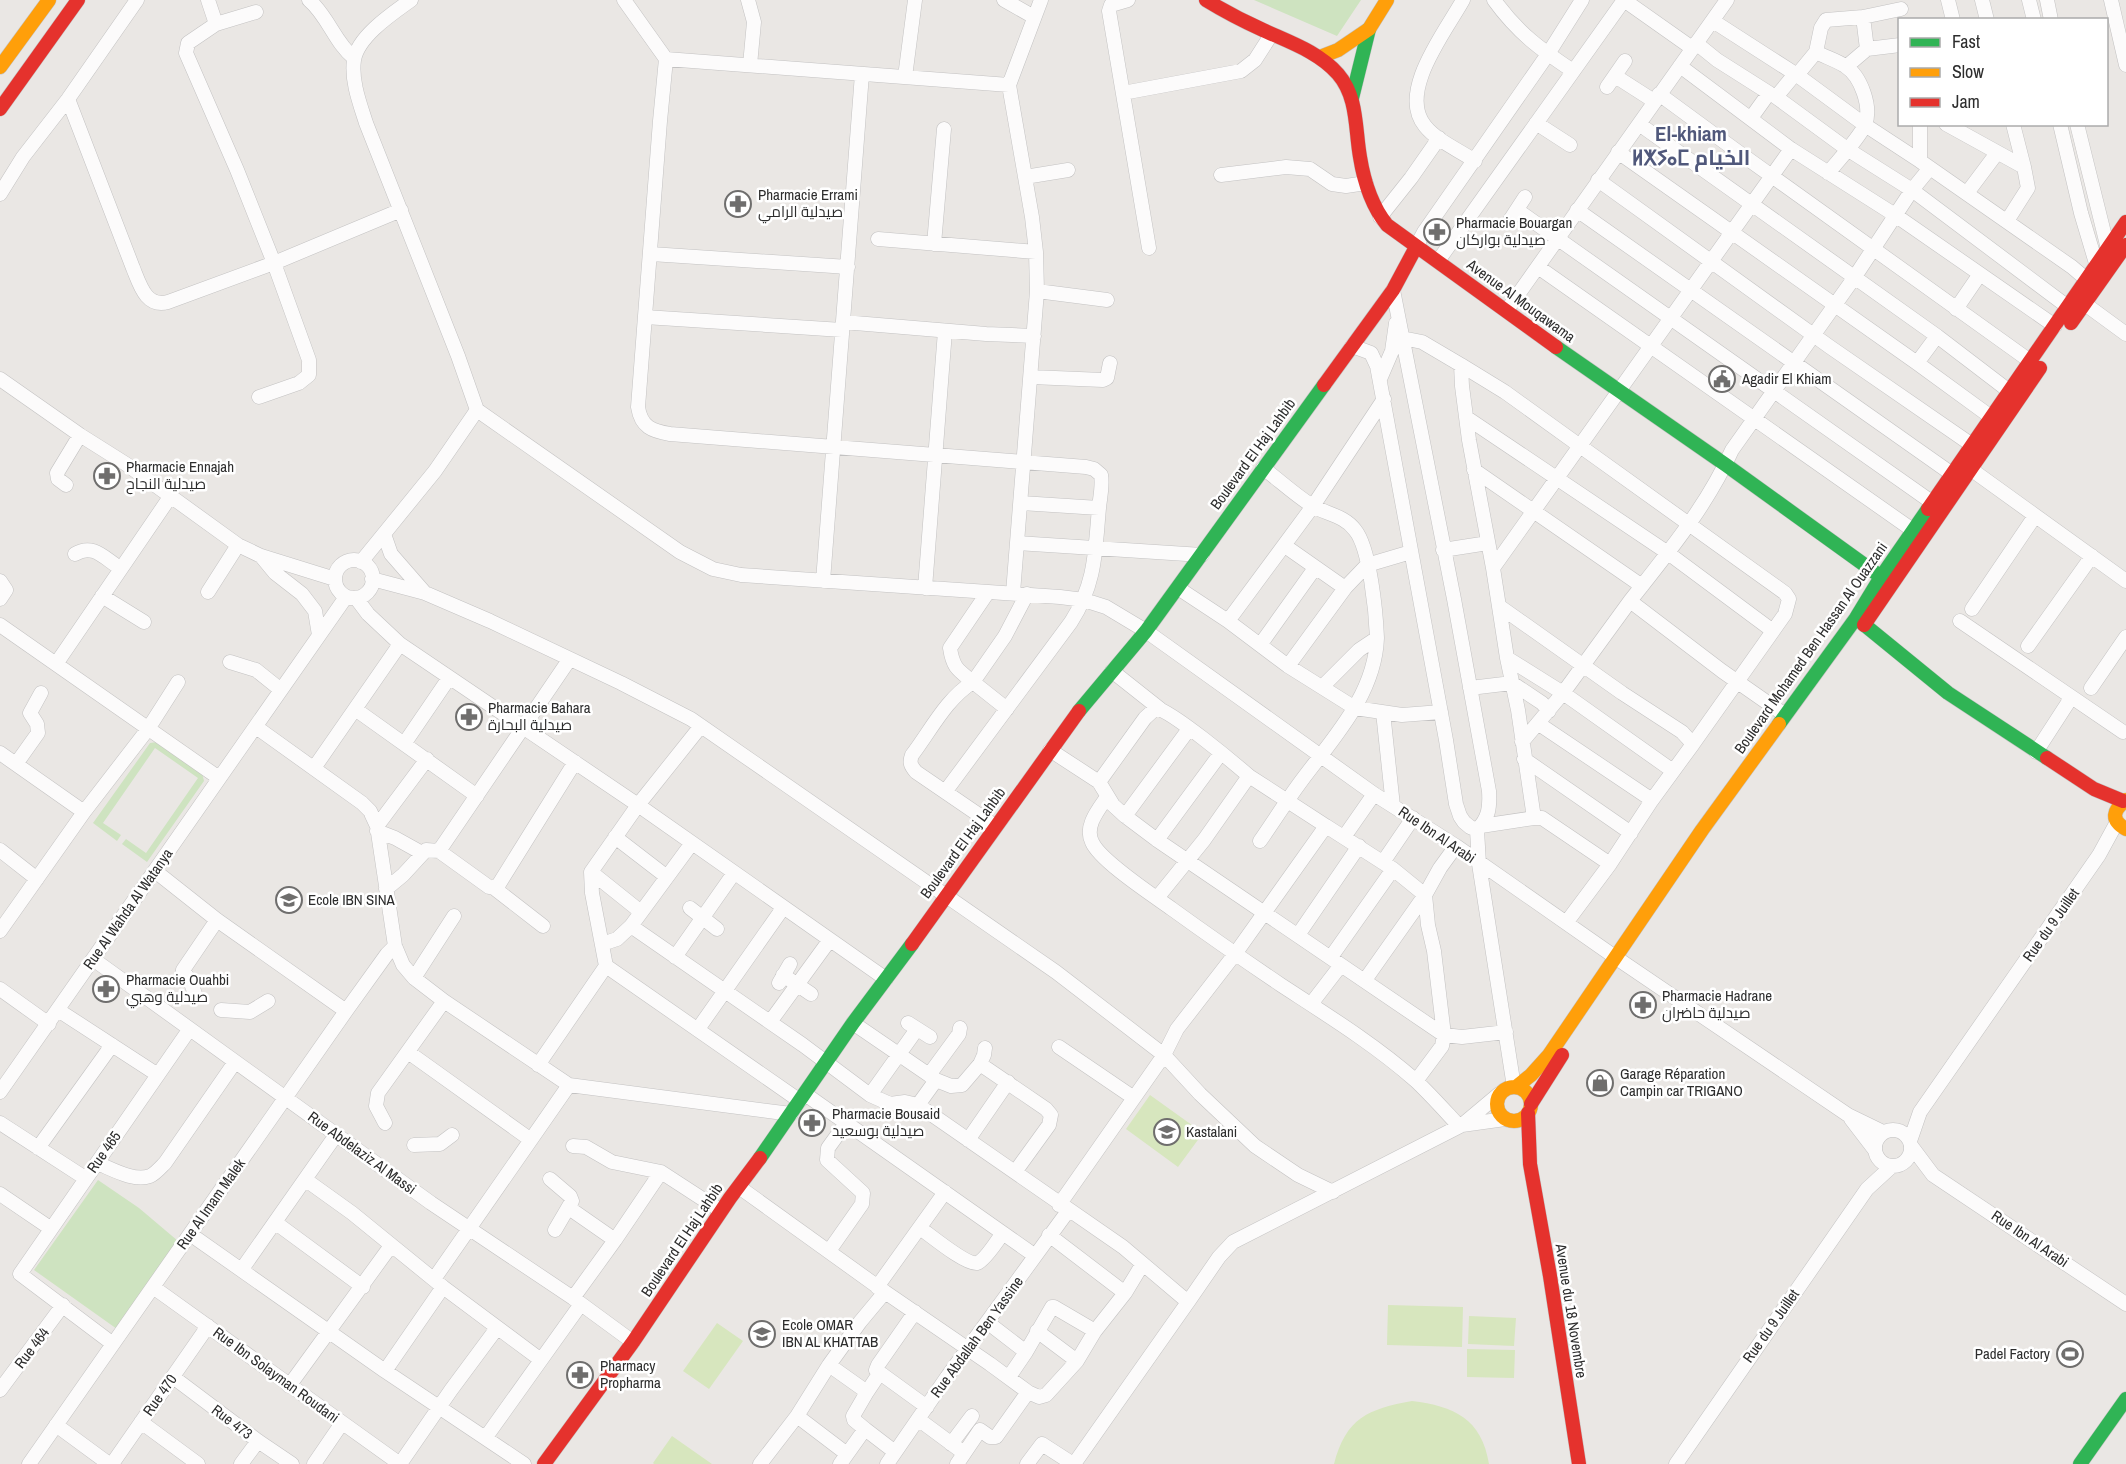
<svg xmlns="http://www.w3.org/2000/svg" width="2126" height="1464" font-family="'Archivo Narrow',Cairo,'Noto Sans Tifinagh',sans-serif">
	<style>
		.green { fill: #cee3c0 }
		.pitch { fill: #d7e6be }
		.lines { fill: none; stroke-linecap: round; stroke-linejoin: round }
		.street-casing { stroke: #c3c2c2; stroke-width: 15 }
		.fast-casing { stroke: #c3c2c2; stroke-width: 15 }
		.slow-casing { stroke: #c3c2c2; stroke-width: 15 }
		.jam-casing { stroke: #c3c2c2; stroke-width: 15 }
		.street { stroke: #fcfbfb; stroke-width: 14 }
		.fast { stroke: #30b455; stroke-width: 14 }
		.slow { stroke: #ff9f0a; stroke-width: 14 }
		.jam { stroke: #e5322d; stroke-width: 14 }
		.labels { text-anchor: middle; stroke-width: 5; stroke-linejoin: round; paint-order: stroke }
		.poi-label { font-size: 15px; fill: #2d2d2d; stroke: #fff; text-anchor: start }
		.street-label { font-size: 15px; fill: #2d2d2d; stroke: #fff }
		.district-label { font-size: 21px; font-weight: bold; fill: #50587b; stroke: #fff }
	</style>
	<rect width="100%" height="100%" fill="#eae7e4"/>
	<path class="green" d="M1254,0H1361L1337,36Z
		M157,742L202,773L204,781L147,862L122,844L126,839L146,853L198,778L155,748L103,823L121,835L117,841L93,823L150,743Z
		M98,1180L139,1208L178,1241L117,1329L34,1270Z"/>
	<path class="pitch" d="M1150,1095L1203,1133L1178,1167L1126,1129Z
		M1388,1305L1463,1307L1462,1347L1387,1345Z
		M1469,1316L1516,1318L1514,1346L1468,1344Z
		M717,1323L743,1341L709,1389L683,1371Z
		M1467,1349L1515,1350L1514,1378L1467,1377Z
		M1412,1401C1454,1406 1482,1419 1489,1464H1334C1346,1418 1368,1409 1412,1401Z
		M672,1436L712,1464H654L653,1463Z"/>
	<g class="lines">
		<defs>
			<path id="street" d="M208,0L216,24
				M309,0C328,16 335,43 354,58
				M411,0C393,13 358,36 354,60C351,81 360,104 366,123L458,356L477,410L680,552L713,569L741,575L1060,597L1084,600L1106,607L1146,631L1374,794L1456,846L1615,957L1848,1115L1883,1132
				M624,0L666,59L660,121L638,407C641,427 652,431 670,434L1086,467L1094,469L1101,475C1103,486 1100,497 1099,508C1095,551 1096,583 1071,622L945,792
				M748,0L754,22L750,65
				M1004,0L1034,17
				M1128,0L1111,5L1109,11L1149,248
				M1463,0C1446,31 1397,92 1425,126C1437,141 1459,150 1475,161
				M1494,0C1518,33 1540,49 1573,71
				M1624,0L1692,48
				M1948,0L1953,20
				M1982,0L1987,20
				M2029,0L2034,20
				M2047,0L2051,20
				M2111,0L2126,65
				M256,12L216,24L188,43L186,53L237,170L274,263L309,360V375L299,383L259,397
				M1713,21L1797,75L1865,125L1920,161L2072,267L2093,285
				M1696,43L1717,60L1769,93
				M1867,49L1900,45
				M1816,52C1825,57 1836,60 1845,66C1861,76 1872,107 1865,125C1859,138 1838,161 1828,173
				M666,59L1009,85
				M1680,66L1791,149L1895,215L2055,326
				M1847,66L1867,49L1863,17
				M1797,75L1816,52L1821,28L1826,20L1863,17L1901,9
				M1615,76L1654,101
				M905,77L915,0
				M1607,87L1625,61
				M1123,93L1241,71L1255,60L1271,35
				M1659,94L1734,149L2030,361
				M1776,97L1847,149L1912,190L2068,307
				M68,99L133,268C140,285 146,308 168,302L274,263L401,210
				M1751,118L1769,93L1776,97L1795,74
				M1536,123L1570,145
				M1639,124L1937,336L2009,391
				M1946,124L2024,167L2028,188L2007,221
				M2013,124L2024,167
				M2060,124L2081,213L2098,270
				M2077,124L2109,253
				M1618,152L1917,363L1991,417
				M1920,161V124
				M1221,175L1286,167L1310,169L1332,184L1346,186L1366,183
				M1025,177L1068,170
				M1598,180L1830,347L1972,445
				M1967,193L1997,153
				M0,194L23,157L68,99L137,0
				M1517,210L1933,503
				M1577,210L1952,474
				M1380,217L1411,178L1439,138
				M1510,220L1525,197
				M878,239L1036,252
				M934,244L944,129
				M1416,247L1424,232L1548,54L1582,0
				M651,254L848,267
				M1438,261L1624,0
				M1538,267L1914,531
				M1393,290L1454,599L1489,791C1490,807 1489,818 1477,830L1479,864L1514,1087
				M1037,291L1107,300
				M2085,304L2126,334
				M1956,309L1980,274
				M1507,310L1727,0
				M645,317L842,330
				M843,322L986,334L1034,336
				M1402,338L1422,342L1461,365L1462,386L1469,440L1493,568L1507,658L1518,710L1534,818H1542L1610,864
				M1352,346L1371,353L1377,366L1446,740L1456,804L1460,816L1464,822L1470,827L1477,830
				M1917,363L1937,336
				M1461,365L1505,392L1580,446L1785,593L1789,599L1785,614L1693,744
				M1031,377L1103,380L1107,378L1110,363
				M0,379L80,435L126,464L238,545L261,556L335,579
				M1380,379L1392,351L1396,323
				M1384,399L1313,506L1228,621L1288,666L1355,708L1402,715L1441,712
				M1467,418L1668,553L1773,631
				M1263,468C1279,480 1294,494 1311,505C1325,514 1344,515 1355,530C1370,548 1376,613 1377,638L1359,650L1322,687
				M1474,470L1642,586
				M1972,470L2126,581
				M66,485L58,479L57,473L80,435
				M1021,503L1099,508
				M384,534L391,554L425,593
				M1017,543L1202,555
				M1285,546L1345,588L1288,666
				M1443,550L1488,543
				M75,554C93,543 104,558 120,568
				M261,556L275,573L302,594L315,611L319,635
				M335 579a19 19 0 1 1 38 0a19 19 0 1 1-38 0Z
				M361,562L435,471L477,410
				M1493,568L1791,149
				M372,579L425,593L490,621L621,683L691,719L1056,972L1164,1055L1200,1094L1255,1146L1298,1175L1333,1192
				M0,581L6,590L0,599
				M823,581L862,74
				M925,588L945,331
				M1178,588L1228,621
				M1345,588L1367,565L1411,552
				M208,592L238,545
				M988,592L950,648C953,668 958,670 973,682L1005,636L1027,594
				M1013,593L1037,291L1036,252L1032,217L1009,85L1041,0
				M102,596L144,622
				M356,598L368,614L400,644L638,805L886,979
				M1499,606L1622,693L1682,732L1693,744L1652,800L1610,864L1566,923
				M1972,609L2035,516
				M1960,621L2123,732
				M0,625L219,778
				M1260,645L1315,568
				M2028,646L2092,556
				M1507,658L1563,693L1673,771
				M230,662L256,670L281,690
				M56,664L170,497
				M1112,671L1160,709
				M1470,688L1512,683L1542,703L1549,711
				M2091,688L2126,637
				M355,709L477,796
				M1383,712L1393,806
				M1785,715L1722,671L1630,601C1667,554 1707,506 1732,450L1854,278L1912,190L1930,168
				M1539,724L1652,800
				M256,727L362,803L370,811L377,826L395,946L403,965L414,978L444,1001L569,1085L791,1114
				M1189,729L1125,816L1157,840L1444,1035L1462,1037L1506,1032
				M1522,742L1563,693L1630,601
				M404,744L449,678
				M1050,750L1099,782L1113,805L1125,816
				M2036,752L2071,698
				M0,753L84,812
				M1524,759L1631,833
				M16,764L38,733L37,724L30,713L41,693
				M314,768L400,644
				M1249,776L1326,826
				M1099,782L1145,718L1156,708C1173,712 1234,763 1249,776L1204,840L1157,898
				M1107,797C1099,809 1084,826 1092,842C1100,861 1154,896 1172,909C1208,935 1244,960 1281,985C1327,1015 1374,1044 1415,1080C1431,1095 1445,1111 1459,1126
				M377,826L427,759
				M995,826L916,772C911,766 909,763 912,755C931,730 946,699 973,682L1007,709
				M1481,826L1534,818
				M377,831L395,838L422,853
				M615,837L667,877
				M1344,837L1374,794
				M1157,840L1221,753
				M1260,841C1274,821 1287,800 1302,780C1334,737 1375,694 1377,638
				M692,843L631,926L803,1045L870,1095L890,1104L905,1102L918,1105L1123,1247L1188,1302L1219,1257L1233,1242L1462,1125L1499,1094
				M0,850L37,879
				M439,851L489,887L494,888L499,884L575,762
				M1383,862L1413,818
				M155,871L217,920L346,1011
				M591,872L641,912
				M494,888L543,926
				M386,889L403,875L426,850L439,851L569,660
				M690,908L717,929
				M0,931L84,812L148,729L178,682
				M1298,935L1359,846
				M602,944L617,939L631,926
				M675,957L734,873
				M1331,957L1393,869
				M93,959L431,1203L573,1298L633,1342
				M606,966L800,1101
				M783,975L811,994
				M414,978L454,916
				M1365,980L1425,895L1440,868L1456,846
				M779,983L790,964
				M0,989L49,1024
				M195,994L191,983L183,970L217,920
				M1311,1004L1341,965
				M58,1010L158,1075
				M221,1010L250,1012L268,1001
				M770,1022L829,941
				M853,1023L929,1075
				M908,1023L930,1037
				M698,1029L783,908
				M1059,1047L1134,1098
				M985,1048L984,1055L980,1064L1046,1109L1051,1115L1049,1125L1015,1172
				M408,1052L531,1140
				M538,1065L606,966L592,893L591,872L638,805L701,726
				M936,1080L951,1086L962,1085L980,1064
				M0,1092L346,597
				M805,1094L1034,1255
				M870,1095L917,1029
				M918,1105L936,1080L929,1075L959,1034L960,1028
				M1851,1119L1874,1149
				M0,1123L85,1178
				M385,1123L376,1106L378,1093L444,1001
				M1462,1125L1505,1119
				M1875 1148a18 18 0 1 1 36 0a18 18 0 1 1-36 0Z
				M968,1140L1008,1082
				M1910,1141L1920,1112L2099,855L2117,822
				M414,1145L440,1144L452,1135
				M573,1146L586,1147L612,1162L661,1172L721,1211
				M1912,1147L1933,1175L2126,1304
				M38,1148L112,1045
				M97,1163C112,1169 134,1182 150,1176C155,1174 161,1167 165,1163L235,1062
				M550,1179L570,1196L572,1201L555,1230
				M306,1180L352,1213L443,1287L541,1360
				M739,1187L885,1292L990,1364L1028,1392L996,1437H990L980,1430L957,1464
				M0,1194L50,1228
				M1059,1205L1164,1055L1177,1029L1235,954L1326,826L1393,869L1425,895L1428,925L1434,951L1444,1035L1442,1046L1416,1081
				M569,1208L615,1240
				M276,1223L363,1287
				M920,1228C930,1235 966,1265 977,1263C984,1261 998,1240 1002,1234
				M190,1234L385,1371L524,1464
				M1049,1235L1125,1293
				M829,1251L862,1204L863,1193L827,1160L828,1148L846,1123
				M242,1269L336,1135
				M434,1279L569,1085
				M153,1287L400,1464
				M877,1287L945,1192
				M573,1298L615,1240L661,1172
				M915,1312L878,1365L876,1370L927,1407
				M987,1322L1026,1352
				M1037,1331L1077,1361
				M113,1344L20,1274L189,1030
				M829,1365L867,1392L879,1374
				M385,1371L443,1287
				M173,1377L258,1441L292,1464
				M1009,1377L1026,1352L1052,1307H1054L1095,1331
				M289,1386L390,1247
				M0,1390L63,1305
				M1028,1392L1039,1397L1046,1395L1077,1361L1095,1331L1125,1293L1142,1265
				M797,1416L847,1454
				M918,1419L964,1453
				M141,1422L198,1464
				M56,1425L109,1464
				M865,1429L854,1420L853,1416L867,1392
				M486,1437L581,1304
				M951,1444L972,1416
				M29,1464L346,1011L387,954L395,946
				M112,1464L208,1326
				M241,1464L258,1441
				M314,1464L342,1423
				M400,1464L451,1390L497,1328
				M760,1464L797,1416L829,1365L860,1322L885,1292
				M840,1464L865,1429L895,1452
				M887,1464L947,1377L1068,1211
				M1027,1464L1042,1444L1073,1464
				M1074,1464L1188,1302
				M1676,1464L1867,1189L1891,1167"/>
			<path id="fast" d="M1352,98L1369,29
				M1556,347L1726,465L1891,584
				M1856,618L1948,693L2047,758
				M1079,711L1146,631L1324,385
				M1779,724L1856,618L1881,577L1928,509
				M760,1158L853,1023L912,944
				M2080,1464L2126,1399"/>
			<path id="slow" d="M1320,57L1338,50L1369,29L1387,0
				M0,67L49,0
				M2126,800C2113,810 2110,820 2126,829
				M1497 1104a17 17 0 1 1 34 0a17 17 0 1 1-34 0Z
				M1516,1087L1531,1075L1549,1055L1702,830L1779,724"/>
			<path id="jam" d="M1206,0C1224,11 1243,21 1263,30C1289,42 1319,52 1338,74C1358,97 1355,129 1360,157C1364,182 1371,205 1387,225L1556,347
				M0,109L78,0
				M2071,323L2126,245
				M1324,385L1393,290L1416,247
				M1928,509L2126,222
				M1864,625L2040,368
				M2047,758L2094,789L2123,801
				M912,944L1079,711
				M1531,1104L1562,1055
				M1528,1113L1530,1164L1550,1276L1579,1464
				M544,1464L633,1342L730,1198L760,1158"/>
		</defs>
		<use href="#street" class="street-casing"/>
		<use href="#fast" class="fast-casing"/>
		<use href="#slow" class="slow-casing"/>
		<use href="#jam" class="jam-casing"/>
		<use href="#street" class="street"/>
		<use href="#fast" class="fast"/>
		<use href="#slow" class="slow"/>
		<use href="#jam" class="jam"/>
	</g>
	<defs>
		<symbol id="pharmacy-ring" viewBox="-11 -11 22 22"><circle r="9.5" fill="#fff" stroke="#6f6e6d" stroke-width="1.5"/><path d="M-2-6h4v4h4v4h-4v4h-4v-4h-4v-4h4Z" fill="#6f6e6d"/></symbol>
		<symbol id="civic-ring" viewBox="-11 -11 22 22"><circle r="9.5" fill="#fff" stroke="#6f6e6d" stroke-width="1.5"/><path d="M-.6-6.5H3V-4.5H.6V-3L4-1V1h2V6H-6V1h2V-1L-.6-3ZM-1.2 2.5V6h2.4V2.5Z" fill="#6f6e6d"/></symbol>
		<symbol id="school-ring" viewBox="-11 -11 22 22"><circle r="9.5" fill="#fff" stroke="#6f6e6d" stroke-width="1.5"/><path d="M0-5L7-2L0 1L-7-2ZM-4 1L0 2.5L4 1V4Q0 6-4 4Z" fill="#6f6e6d"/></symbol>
		<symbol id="shop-ring" viewBox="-11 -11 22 22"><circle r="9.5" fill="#fff" stroke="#6f6e6d" stroke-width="1.5"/><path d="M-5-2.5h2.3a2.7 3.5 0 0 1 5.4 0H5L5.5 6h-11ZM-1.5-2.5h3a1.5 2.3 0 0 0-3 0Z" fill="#6f6e6d"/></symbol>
		<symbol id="stadium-ring" viewBox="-11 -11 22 22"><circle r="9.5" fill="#fff" stroke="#6f6e6d" stroke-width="1.5"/><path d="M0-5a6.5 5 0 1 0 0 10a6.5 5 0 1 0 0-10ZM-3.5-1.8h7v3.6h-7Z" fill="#6f6e6d"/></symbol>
	</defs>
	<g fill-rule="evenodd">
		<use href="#pharmacy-ring" x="723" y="189" width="30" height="30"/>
		<use href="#pharmacy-ring" x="1422" y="217" width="30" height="30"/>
		<use href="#civic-ring" x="1707" y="364" width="30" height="30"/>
		<use href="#pharmacy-ring" x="92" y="461" width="30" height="30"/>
		<use href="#pharmacy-ring" x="454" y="702" width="30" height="30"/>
		<use href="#school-ring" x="274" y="885" width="30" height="30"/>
		<use href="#pharmacy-ring" x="91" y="974" width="30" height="30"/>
		<use href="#pharmacy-ring" x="1628" y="990" width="30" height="30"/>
		<use href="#shop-ring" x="1585" y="1068" width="30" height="30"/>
		<use href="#pharmacy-ring" x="797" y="1108" width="30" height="30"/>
		<use href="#school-ring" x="1152" y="1117" width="30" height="30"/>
		<use href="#school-ring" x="747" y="1319" width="30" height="30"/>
		<use href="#stadium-ring" x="2055" y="1339" width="30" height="30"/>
		<use href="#pharmacy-ring" x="565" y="1360" width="30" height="30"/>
	</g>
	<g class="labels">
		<g class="poi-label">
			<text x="758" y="200">Pharmacie Errami<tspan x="758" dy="17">صيدلية الرامي</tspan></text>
			<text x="1456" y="228">Pharmacie Bouargan<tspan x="1456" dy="17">صيدلية بواركان</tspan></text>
			<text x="1742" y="384">Agadir El Khiam</text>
			<text x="126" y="472">Pharmacie Ennajah<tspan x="126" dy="17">صيدلية النجاح</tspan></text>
			<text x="488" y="713">Pharmacie Bahara<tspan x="488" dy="17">صيدلية البحارة</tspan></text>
			<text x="308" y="905">Ecole IBN SINA</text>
			<text x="126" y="985">Pharmacie Ouahbi<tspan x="126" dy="17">صيدلية وهبي</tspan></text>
			<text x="1662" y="1001">Pharmacie Hadrane<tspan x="1662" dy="17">صيدلية حاضران</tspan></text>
			<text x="1620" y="1079">Garage Réparation<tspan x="1620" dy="17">Campin car TRIGANO</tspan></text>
			<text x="832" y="1119">Pharmacie Bousaid<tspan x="832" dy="17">صيدلية بوسعيد</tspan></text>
			<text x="1186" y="1137">Kastalani</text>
			<text x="782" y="1330">Ecole OMAR<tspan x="782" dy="17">IBN AL KHATTAB</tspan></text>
			<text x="2050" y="1359" text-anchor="end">Padel Factory</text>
			<text x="600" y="1371">Pharmacy<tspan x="600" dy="17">Propharma</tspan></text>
		</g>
		<g class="street-label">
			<text transform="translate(1521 301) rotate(36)" y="5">Avenue Al Mouqawama</text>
			<text transform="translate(1253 454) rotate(-54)" y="5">Boulevard El Haj Lahbib</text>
			<text transform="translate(1811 648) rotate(-55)" y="5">Boulevard Mohamed Ben Hassan Al Ouazzani</text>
			<text transform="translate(1437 835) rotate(34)" y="5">Rue Ibn Al Arabi</text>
			<text transform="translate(963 843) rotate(-54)" y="5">Boulevard El Haj Lahbib</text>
			<text transform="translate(128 909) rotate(-55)" y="5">Rue Al Wahda Al Watanya</text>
			<text transform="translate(2051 925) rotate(-55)" y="5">Rue du 9 Juillet</text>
			<text transform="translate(104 1152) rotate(-55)" y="5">Rue 465</text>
			<text transform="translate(362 1153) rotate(36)" y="5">Rue Abdelaziz Al Massi</text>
			<text transform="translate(211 1204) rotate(-55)" y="5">Rue Al Imam Malek</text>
			<text transform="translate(2030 1239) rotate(34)" y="5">Rue Ibn Al Arabi</text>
			<text transform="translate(682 1240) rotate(-56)" y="5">Boulevard El Haj Lahbib</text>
			<text transform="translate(1571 1311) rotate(81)" y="5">Avenue du 18 Novembre</text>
			<text transform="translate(1771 1326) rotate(-55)" y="5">Rue du 9 Juillet</text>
			<text transform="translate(977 1337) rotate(-54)" y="5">Rue Abdallah Ben Yassine</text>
			<text transform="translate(32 1348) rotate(-53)" y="5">Rue 464</text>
			<text transform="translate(276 1375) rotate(36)" y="5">Rue Ibn Solayman Roudani</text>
			<text transform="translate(160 1395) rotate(-55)" y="5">Rue 470</text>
			<text transform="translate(232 1422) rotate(37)" y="5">Rue 473</text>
		</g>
		<g class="district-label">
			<text x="1691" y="141">El-khiam<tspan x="1691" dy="24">ⵍⵅⵢⴰⵎ الخيام</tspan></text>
		</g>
	</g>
	<rect x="1898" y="18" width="210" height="108" fill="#ffffff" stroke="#ababab" stroke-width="1.5"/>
	<rect x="1910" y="38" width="30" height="9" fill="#30b455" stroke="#ababab" stroke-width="1.5"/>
	<text x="1952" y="48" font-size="18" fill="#2d2d2d">Fast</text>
	<rect x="1910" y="68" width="30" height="9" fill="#ff9f0a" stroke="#ababab" stroke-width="1.5"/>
	<text x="1952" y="78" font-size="18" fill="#2d2d2d">Slow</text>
	<rect x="1910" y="98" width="30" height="9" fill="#e5322d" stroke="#ababab" stroke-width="1.5"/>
	<text x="1952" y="108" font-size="18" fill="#2d2d2d">Jam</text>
</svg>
